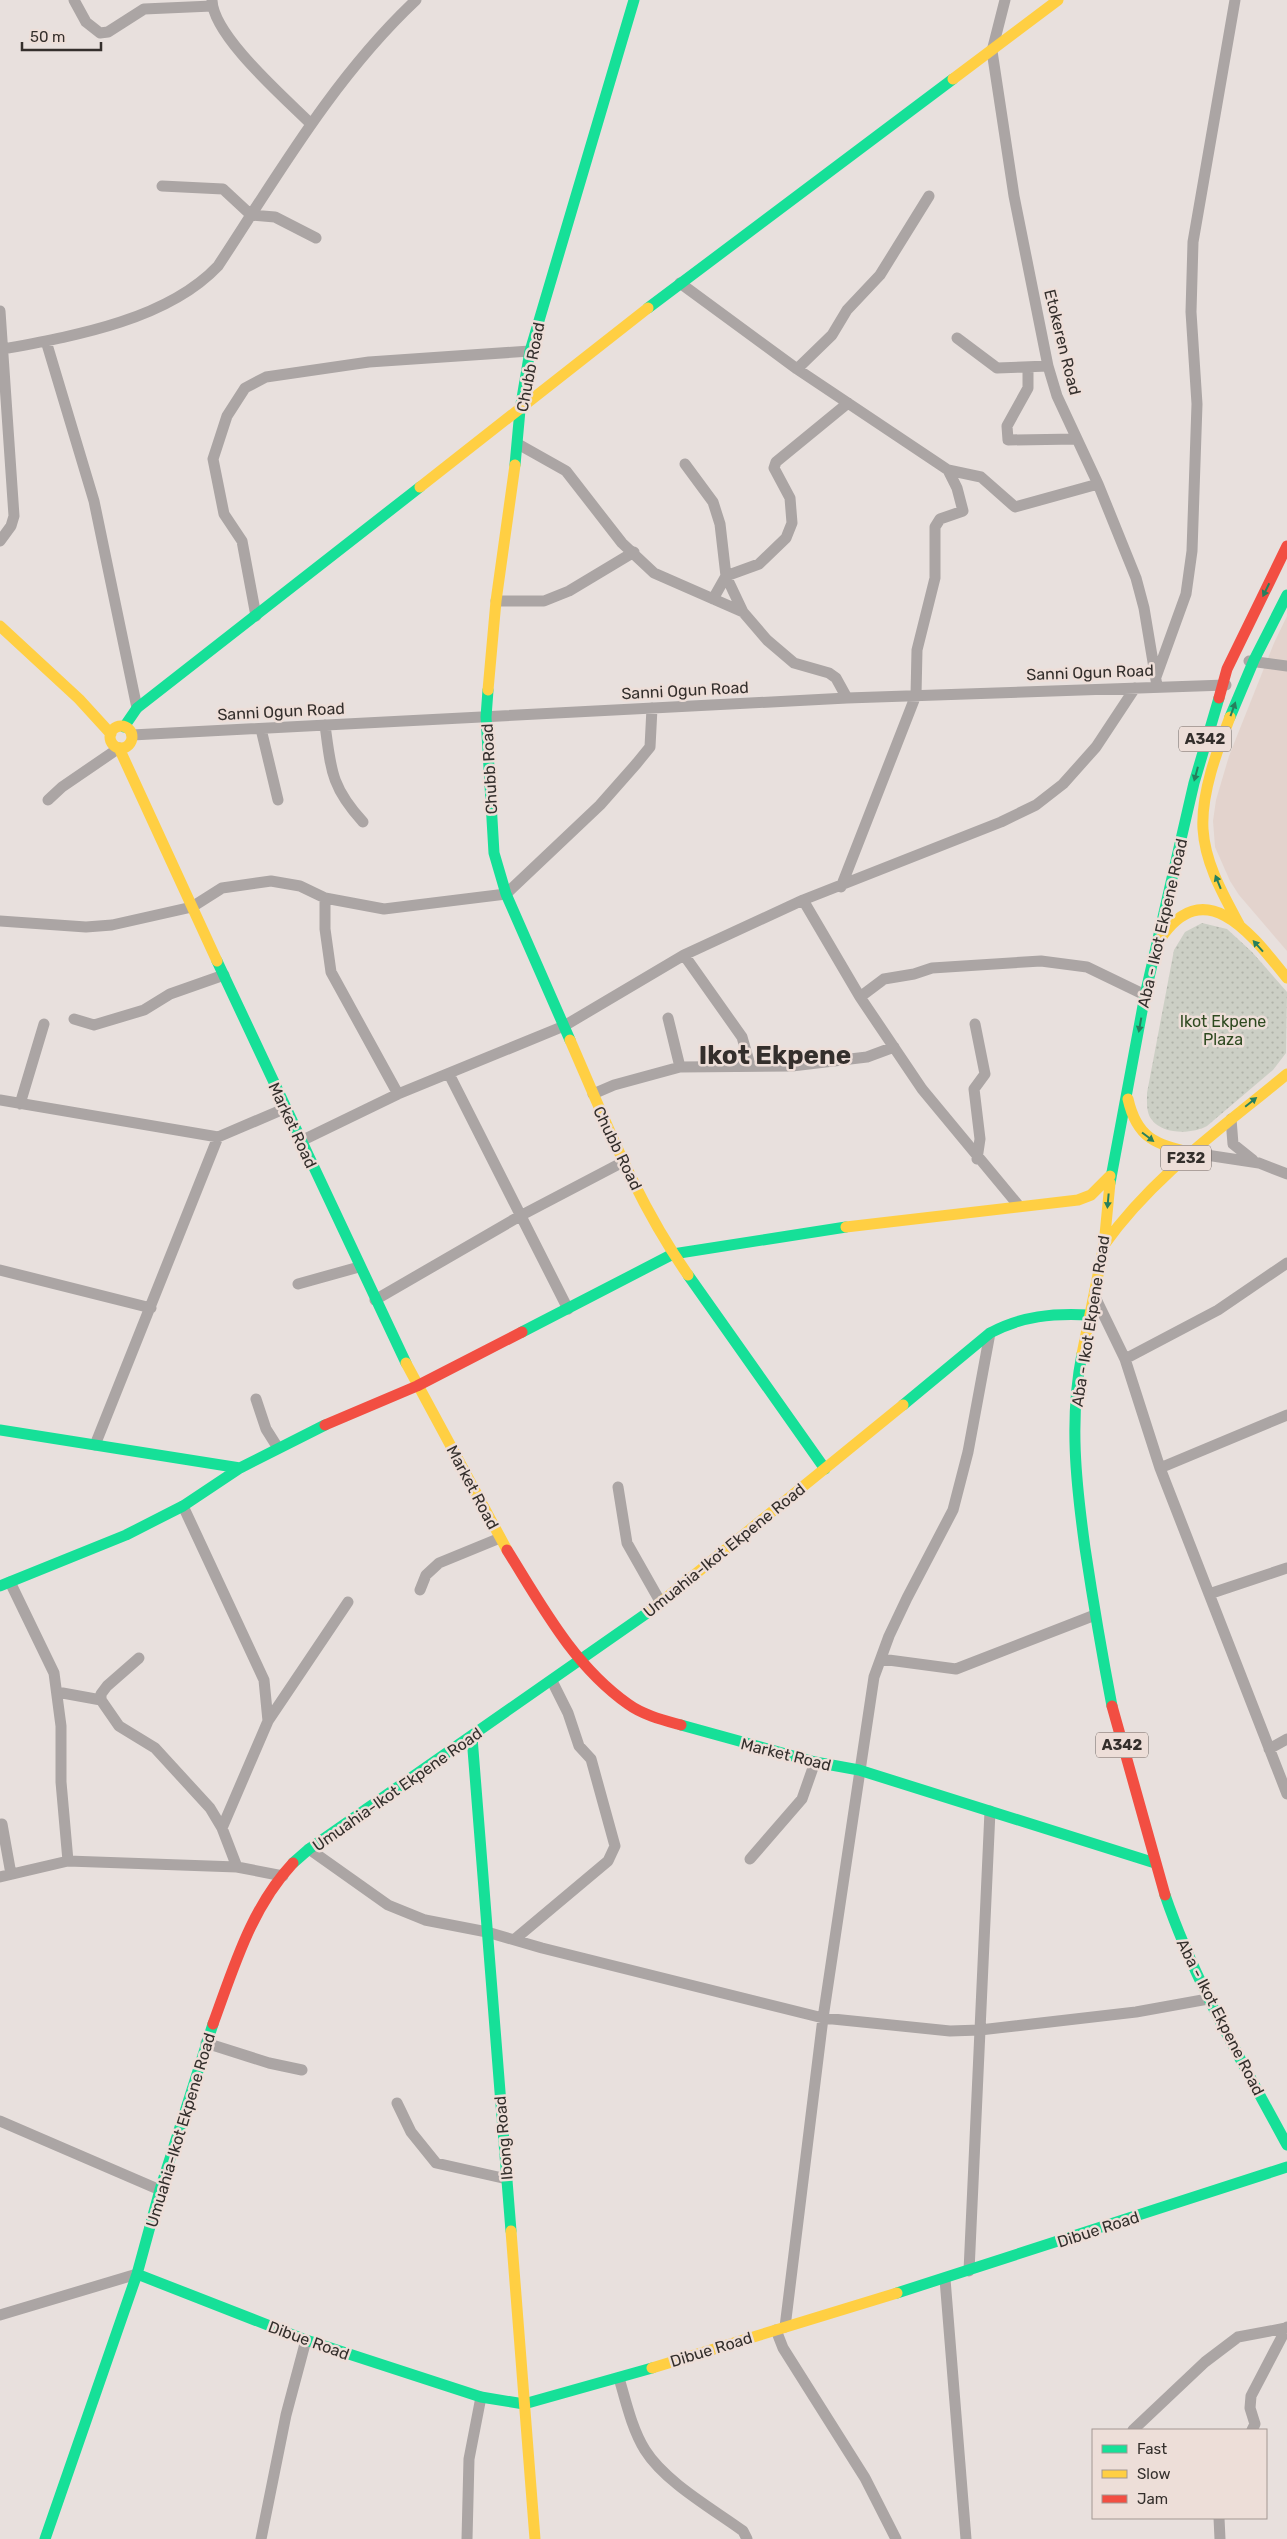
<svg xmlns="http://www.w3.org/2000/svg" width="1287" height="2539" font-family="Rubik,sans-serif">
	<style>
		.built { fill: #e3d3cd }
		.park { fill: url(#park-dots) }
		.lines { fill: none; stroke-linecap: round; stroke-linejoin: round }
		.street { stroke: #aba5a4; stroke-width: 11 }
		.fast { stroke: #16e098; stroke-width: 11 }
		.slow { stroke: #ffcf43; stroke-width: 11 }
		.jam { stroke: #f24e42; stroke-width: 11 }
		.oneway { fill: #267f5d }
		.labels { text-anchor: middle; stroke-width: 5; stroke-linejoin: round; paint-order: stroke }
		.shield { fill: #edded8; stroke: #6c6460; stroke-width: 1 }
		.shield-label { font-size: 15px; font-weight: bold; fill: #342f2c }
		.street-label { font-size: 16px; fill: #342f2c; stroke: #edded8 }
		.park-label { font-size: 16px; fill: #2f4a20; stroke: #edded8 }
		.town-label { font-size: 26px; font-weight: bold; fill: #342f2c; stroke: #edded8 }
	</style>
	<defs>
		<pattern id="park-dots" width="8" height="8" patternUnits="userSpaceOnUse" patternTransform="scale(1.25)"><rect width="8" height="8" fill="#cccfc5"/><path d="M2 2h.1M6 6h.1" fill="none" stroke="#b0b2a9" stroke-width="1.8" stroke-linecap="round"/></pattern>
	</defs>
	<rect width="100%" height="100%" fill="#e8e0dd"/>
	<path class="built" d="M1287,616V951L1239,895L1230,881L1215,847L1213,821L1216,800L1229,756L1274,643Z"/>
	<path class="park" d="M1202,923L1227,929L1252,952L1287,992L1286,1053L1273,1070L1207,1126C1193,1134 1163,1135 1152,1120C1146,1113 1147,1102 1147,1093L1174,950L1185,932Z"/>
	<g class="lines">
		<path class="street" d="M74,0L86,22L100,33L108,32L144,9L212,6
			M212,0C213,36 285,98 311,124
			M1005,0L992,51L1014,196L1048,366L1057,396L1098,484L1136,578L1144,608L1157,686
			M162,186L223,189L251,215L275,217L316,238
			M680,283L797,369L948,470L981,477L1015,507L1098,484
			M0,311L14,516L11,526L0,541
			M957,338L997,368L1048,366
			M46,341L94,501L137,708
			M3,349C74,336 167,320 218,266C279,173 335,76 416,0
			M1028,368V388L1007,426L1008,440L1076,439
			M797,369L832,335L847,310L880,275L929,196
			M518,444L566,471L622,543L654,573L743,612
			M685,464L713,502L720,524L726,576L743,612L767,640L794,663L829,673L836,678L847,698
			M713,599L726,576L759,564L786,538L792,523L790,498L774,468L776,462L848,403
			M496,601H544L569,591L634,552
			M256,616L242,541L224,514L213,459L227,416L245,388L266,377L369,362L530,351
			M1249,661L1287,666
			M1156,677L1186,594L1192,551L1197,404L1191,312L1193,242L1235,0
			M325,725C331,770 331,787 363,822
			M261,729L278,800
			M132,735L847,698L1226,685
			M48,800L62,787L119,748
			M841,887L916,695L917,650L935,578V527L940,519L963,511L957,488L948,470
			M325,898V929L331,972L398,1094
			M803,900L860,997L922,1089L1019,1206
			M0,921L86,927L112,925L192,907L222,888L271,881L300,886L325,898L384,909L506,894L600,805L637,763L650,747L652,708
			M684,955L742,1037L750,1065
			M860,997L884,979L914,974L932,968L1041,961L1087,967L1145,995
			M668,1018L680,1067
			M74,1019L94,1025L144,1010L170,994L224,975
			M975,1024L985,1074L974,1089L980,1139L977,1159
			M449,1074L568,1309
			M593,1094L614,1085L680,1067L792,1066L867,1057L894,1047
			M0,1100L218,1137L286,1108
			M20,1104L44,1024
			M1231,1119L1233,1144L1253,1160
			M301,1141L398,1094L564,1026L684,955L803,900L1001,822L1036,805L1063,784L1096,747L1135,688
			M1193,1153L1259,1163L1287,1174
			M0,1270L151,1308
			M298,1284L359,1267
			M1095,1297L1125,1359L1160,1468L1287,1794
			M375,1300L520,1216L623,1162
			M1125,1359L1218,1310L1287,1263
			M256,1399L266,1429L278,1448
			M95,1445L218,1137
			M1160,1468L1287,1415
			M618,1487L627,1543L661,1603
			M183,1506L264,1680L268,1721
			M10,1582L54,1673L61,1726V1782L68,1861
			M420,1590L426,1575L439,1563L500,1538
			M1209,1594L1287,1568
			M139,1658L107,1686L101,1694V1700L119,1726L155,1748L210,1808L222,1828L237,1867
			M881,1659L956,1669L1095,1615
			M57,1692L101,1700
			M1269,1749L1287,1739
			M2,1824L11,1874
			M222,1828L268,1721L348,1602
			M309,1849L388,1905L425,1920L487,1932L542,1948L823,2018L950,2031L980,2030L1136,2012L1208,1999
			M750,1859L802,1799L815,1762
			M0,1877L68,1861L237,1867L283,1876
			M515,1939L608,1861L615,1846L591,1759L579,1746L568,1713L552,1681
			M206,2043L269,2063L302,2070
			M397,2103L411,2132L436,2163L507,2179
			M0,2121L160,2190
			M969,2271L990,1811
			M945,2279L966,2539
			M0,2315L137,2274
			M785,2327L823,2018L874,1677L889,1636L907,1598L953,1510L968,1452L990,1333
			M776,2330L783,2348L865,2478L896,2539
			M619,2378C626,2402 632,2429 645,2450C665,2482 713,2509 743,2531L747,2539
			M1133,2430L1205,2362L1238,2337L1286,2328
			M1252,2430L1255,2424L1250,2408L1251,2396L1287,2327
			M1219,2518L1220,2539
			M261,2539L286,2415L306,2340
			M467,2539L469,2459L481,2397"/>
		<path class="fast" d="M648,308L953,79
			M515,465L520,410L530,351L634,0
			M488,690L486,717L494,853L506,894L570,1040
			M1230,717L1254,660L1287,595
			M124,727L137,708L420,487
			M217,961L406,1363
			M1110,1183L1145,995L1194,783L1219,698
			M688,1275L825,1469
			M522,1332L673,1254L846,1227
			M1082,1354C1069,1419 1076,1483 1085,1548C1093,1601 1102,1654 1112,1706
			M903,1405L990,1333C1022,1316 1053,1313 1089,1315
			M0,1430L240,1468
			M0,1586L126,1535L183,1506L240,1468L325,1425
			M681,1725L815,1762L859,1770L1155,1863
			M472,1737L511,2231
			M293,1863L309,1849L650,1611
			M1165,1895C1195,1983 1243,2063 1287,2145
			M137,2274L306,2340L481,2397L524,2404L652,2368
			M897,2293L1287,2167
			M45,2539L137,2274L160,2190L213,2024"/>
		<path class="slow" d="M953,79L1058,0
			M420,487L648,308
			M0,626L79,699L111,734
			M488,690L496,601L515,465
			M1230,717C1217,751 1201,793 1203,829C1205,864 1224,896 1240,926
			M110 737a11 11 0 1 1 22 0a11 11 0 1 1-22 0Z
			M119,748L217,961
			M1161,938C1207,871 1255,939 1287,978
			M570,1040C605,1120 637,1203 688,1275
			M1128,1099C1137,1139 1156,1144 1192,1153
			M846,1227L1078,1200L1091,1195L1110,1176
			M1104,1245C1153,1176 1222,1128 1287,1074
			M1082,1354L1104,1245L1110,1183
			M406,1363L507,1550
			M650,1611L903,1405
			M511,2231L535,2539
			M652,2368L897,2293"/>
		<path class="jam" d="M1219,698L1227,669L1287,546
			M325,1425L417,1386L522,1332
			M507,1550C542,1606 573,1665 628,1704C643,1715 663,1720 681,1725
			M1112,1706L1165,1895
			M213,2024C234,1967 251,1908 293,1863"/>
	</g>
	<defs><path id="oneway-solid" d="M-6-.8H1V-3.2L6.5 0L1 3.2V.8H-6Z" transform="scale(1.25)"/></defs>
	<g class="oneway">
		<use href="#oneway-solid" transform="translate(1266 590) rotate(116)"/>
		<use href="#oneway-solid" transform="translate(1233 709) rotate(-70)"/>
		<use href="#oneway-solid" transform="translate(1196 774) rotate(105)"/>
		<use href="#oneway-solid" transform="translate(1218 882) rotate(-112)"/>
		<use href="#oneway-solid" transform="translate(1258 946) rotate(-132)"/>
		<use href="#oneway-solid" transform="translate(1140 1025) rotate(100)"/>
		<use href="#oneway-solid" transform="translate(1251 1102) rotate(-39)"/>
		<use href="#oneway-solid" transform="translate(1148 1137) rotate(37)"/>
		<use href="#oneway-solid" transform="translate(1108 1201) rotate(95)"/>
	</g>
	<g class="labels">
		<g class="shield">
			<rect x="1179" y="726.5" width="52" height="25" rx="4"/>
			<rect x="1161" y="1145.5" width="50" height="25" rx="4"/>
			<rect x="1096" y="1732.5" width="52" height="25" rx="4"/>
		</g>
		<g class="shield-label">
			<text x="1205" y="744">A342</text>
			<text x="1186" y="1163">F232</text>
			<text x="1122" y="1750">A342</text>
		</g>
		<g class="street-label">
			<text transform="translate(1063 342) rotate(76)" y="6">Etokeren Road</text>
			<text transform="translate(530 367) rotate(-79)" y="6">Chubb Road</text>
			<text transform="translate(1090 672) rotate(-2)" y="6">Sanni Ogun Road</text>
			<text transform="translate(685 690) rotate(-3)" y="6">Sanni Ogun Road</text>
			<text transform="translate(281 711) rotate(-3)" y="6">Sanni Ogun Road</text>
			<text transform="translate(489 769) rotate(-93)" y="6">Chubb Road</text>
			<text transform="translate(1162 923) rotate(-77)" y="6">Aba - Ikot Ekpene Road</text>
			<text transform="translate(293 1125) rotate(65)" y="6">Market Road</text>
			<text transform="translate(618 1148) rotate(64)" y="6">Chubb Road</text>
			<text transform="translate(1090 1321) rotate(-81)" y="6">Aba - Ikot Ekpene Road</text>
			<text transform="translate(473 1487) rotate(62)" y="6">Market Road</text>
			<text transform="translate(724 1550) rotate(-39)" y="6">Umuahia-Ikot Ekpene Road</text>
			<text transform="translate(786 1754) rotate(14)" y="6">Market Road</text>
			<text transform="translate(397 1789) rotate(-35)" y="6">Umuahia-Ikot Ekpene Road</text>
			<text transform="translate(1221 2017) rotate(63)" y="6">Aba - Ikot Ekpene Road</text>
			<text transform="translate(180 2130) rotate(-73)" y="6">Umuahia-Ikot Ekpene Road</text>
			<text transform="translate(503 2138) rotate(-95)" y="6">Ibong Road</text>
			<text transform="translate(1098 2229) rotate(-18)" y="6">Dibue Road</text>
			<text transform="translate(309 2340) rotate(20)" y="6">Dibue Road</text>
			<text transform="translate(711 2349) rotate(-17)" y="6">Dibue Road</text>
		</g>
		<g class="park-label">
			<text x="1223" y="1027">Ikot Ekpene<tspan x="1223" dy="18">Plaza</tspan></text>
		</g>
		<g class="town-label">
			<text x="775" y="1064">Ikot Ekpene</text>
		</g>
	</g>
	<rect x="1092" y="2429" width="175" height="90" fill="#edded8" stroke="#a39893"/>
	<rect x="1102" y="2445" width="25" height="8" fill="#16e098" stroke="#a39893"/>
	<text x="1137" y="2454" font-size="15" fill="#342f2c">Fast</text>
	<rect x="1102" y="2470" width="25" height="8" fill="#ffcf43" stroke="#a39893"/>
	<text x="1137" y="2479" font-size="15" fill="#342f2c">Slow</text>
	<rect x="1102" y="2495" width="25" height="8" fill="#f24e42" stroke="#a39893"/>
	<text x="1137" y="2504" font-size="15" fill="#342f2c">Jam</text>
	<path d="M22 42v8h79v-8" fill="none" stroke="#342f2c" stroke-width="2.5"/>
	<text x="30" y="42" font-size="15" fill="#342f2c" stroke="#edded8" stroke-width="4" paint-order="stroke">50 m</text>
</svg>
